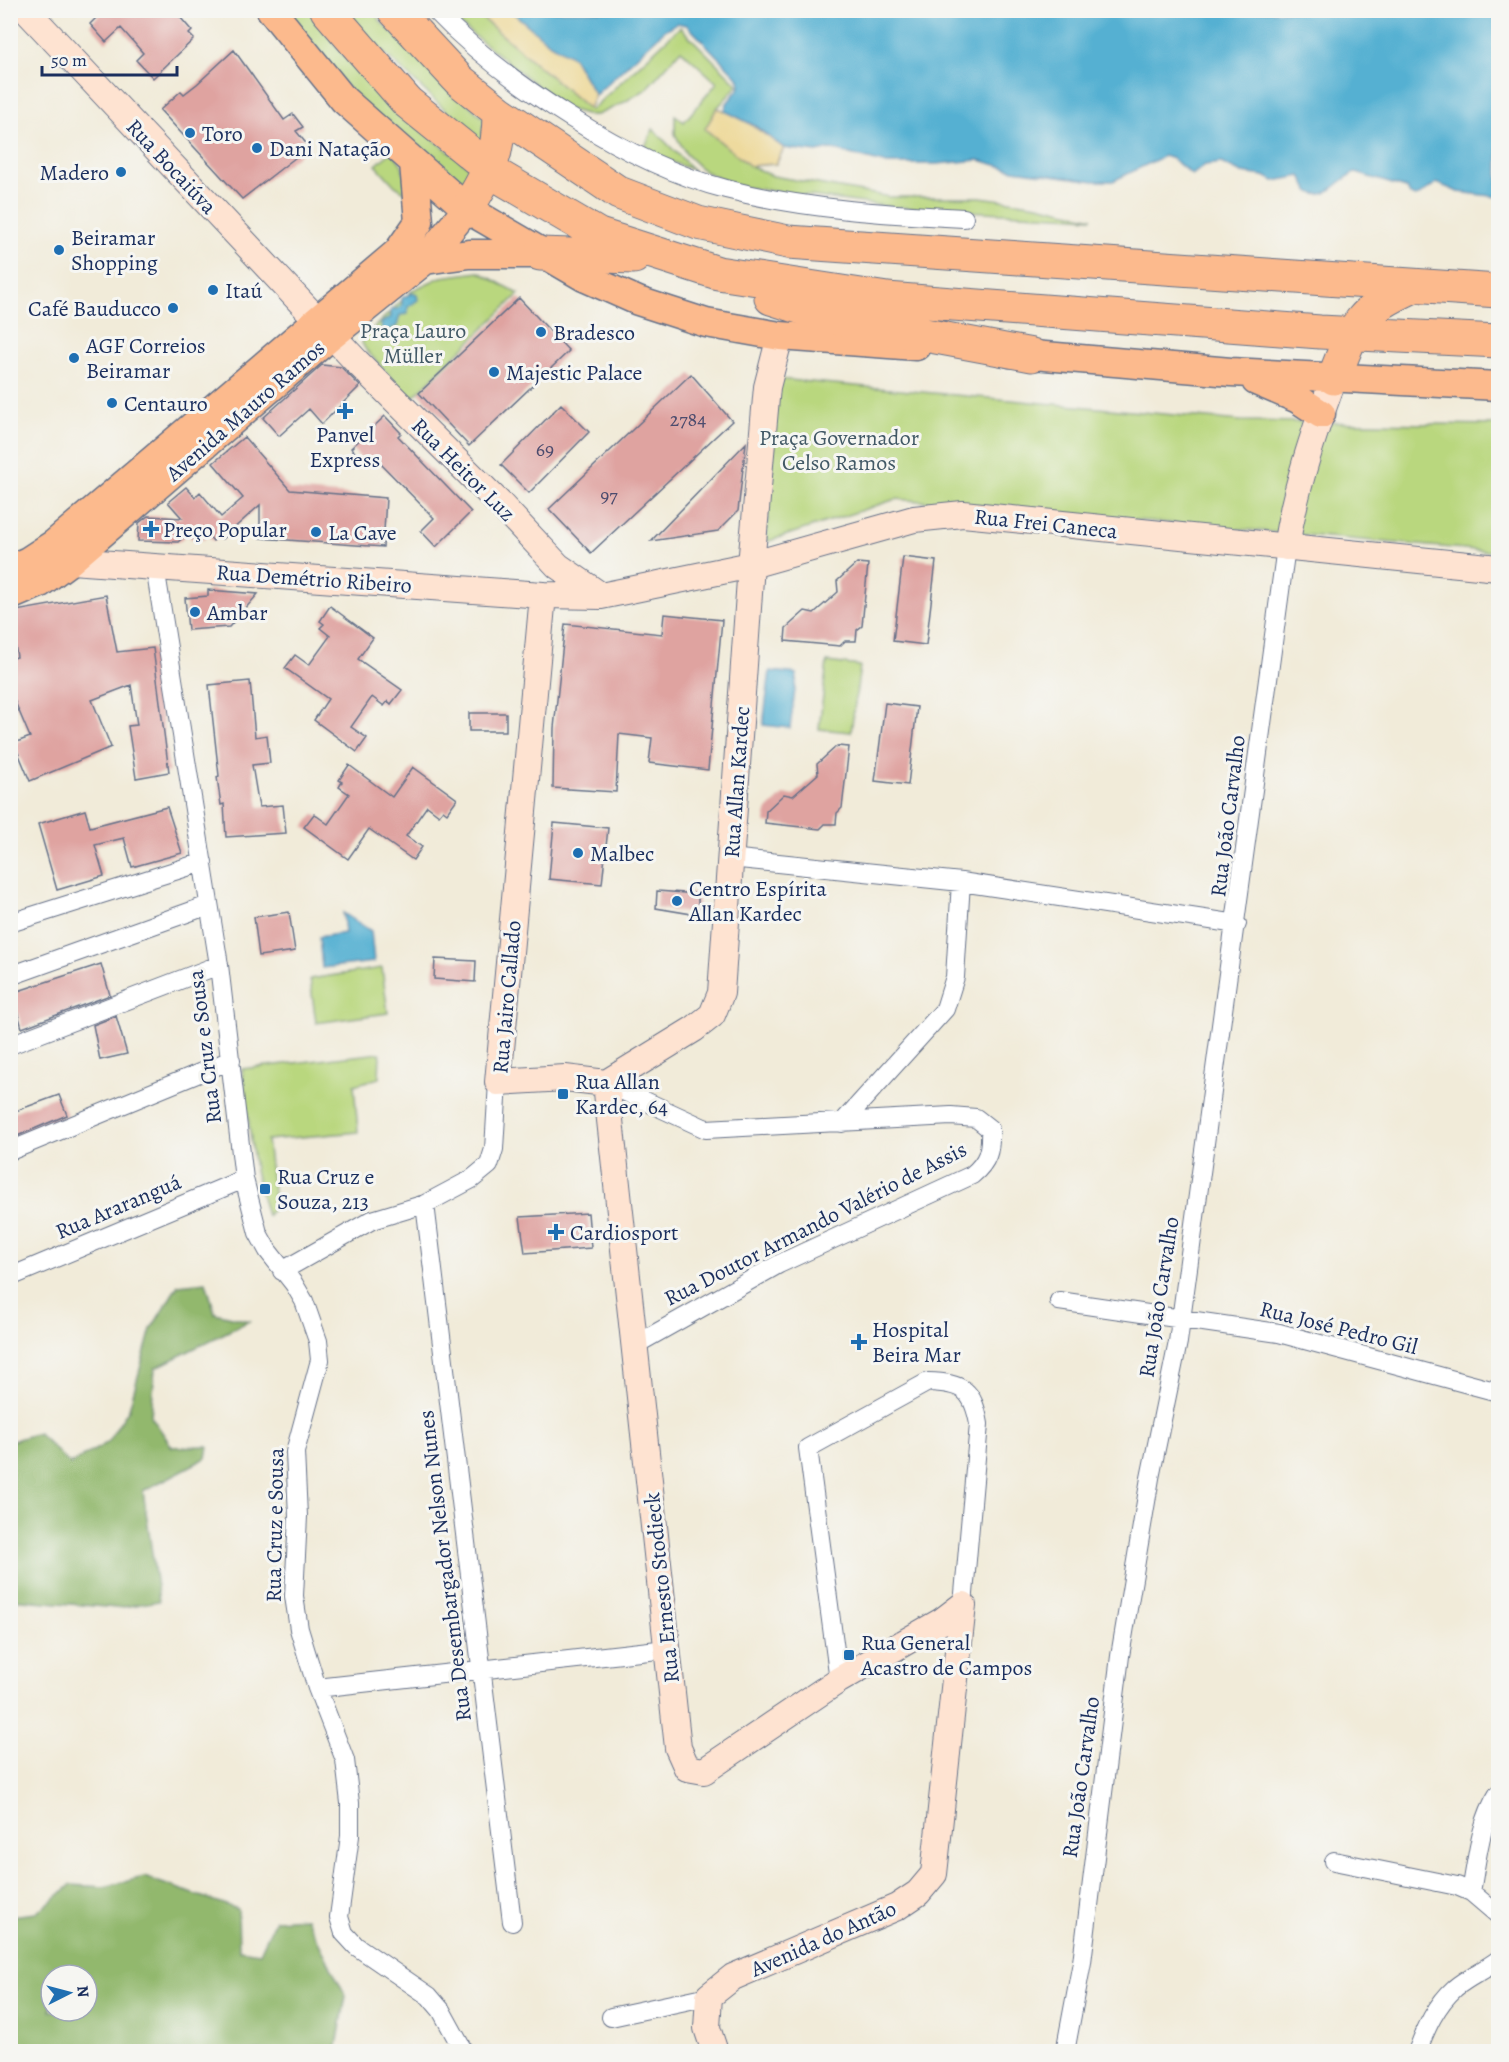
<svg xmlns="http://www.w3.org/2000/svg" width="1509" height="2062" font-family="Alegreya,serif">
	<style>
		.green { fill: #b9d77e; stroke: #6a836e; stroke-width: 1.5 }
		.forest { fill: #92b86d; stroke: #567466; stroke-width: 1.5; fill-rule: evenodd }
		.sand { fill: #eeda9e; stroke: #84847e; stroke-width: 1.5 }
		.water { fill: #54b0d2; stroke: #387098; stroke-width: 1.5 }
		.building { fill: #dfa3a0 }
		.lines { fill: none; stroke-linecap: round; stroke-linejoin: round }
		.street-casing { stroke: #667189; stroke-width: 20 }
		.secondary-casing { stroke: #667189; stroke-width: 28 }
		.primary-casing { stroke: #667189; stroke-width: 31 }
		.highway-casing { stroke: #667189; stroke-width: 35 }
		.street { stroke: #fff; stroke-width: 18 }
		.secondary { stroke: #fee3d1; stroke-width: 26 }
		.primary { stroke: #fcba8d; stroke-width: 28 }
		.highway { stroke: #fcba8d; stroke-width: 33 }
		.poi-dot { fill: #1f6fb2; stroke: #f6f6f2; stroke-width: 2 }
		.labels { text-anchor: middle; stroke-width: 6; stroke-linejoin: round; paint-order: stroke }
		.number-label { font-size: 20px; fill: #4c4c6e }
		.poi-label { font-size: 22px; fill: #1b2f5e; stroke: #f6f6f2; text-anchor: start }
		.street-label { font-size: 22px; fill: #1b2f5e; stroke: #f6f6f2 }
		.park-label { font-size: 22px; fill: #425966; stroke: #f6f6f2 }
	</style>
	<rect width="100%" height="100%" fill="#f6f6f2"/>
	<filter id="ink" filterUnits="userSpaceOnUse"><feTurbulence type="fractalNoise" baseFrequency=".0167" numOctaves="2"/><feDisplacementMap in="SourceGraphic" scale="12" xChannelSelector="R" yChannelSelector="G"/><feConvolveMatrix kernelMatrix="1 2 1 2 8 2 1 2 1" color-interpolation-filters="sRGB"/></filter>
	<filter id="wash" filterUnits="userSpaceOnUse"><feTurbulence type="fractalNoise" baseFrequency=".008" numOctaves="4" result="noise"/><feDisplacementMap in="SourceGraphic" scale="24" xChannelSelector="R" yChannelSelector="G"/><feGaussianBlur stdDeviation="1.35" result="paint"/><feColorMatrix in="noise" values="0 0 0 0 0 0 0 0 0 0 0 0 0 0 0 0 0 1.4 0 .05"/><feComposite in="paint" operator="in"/></filter>
	<g filter="url(#wash)">
		<rect width="100%" height="100%" fill="#f1ebd9"/>
		<path class="green" d="M286,11H309L343,55L390,105L474,171L464,190L354,96Z
			M347,11H373L382,23L484,119L481,143L367,37Z
			M449,11H474L591,110L680,27L738,85L717,108L750,166L773,176L890,197H980L1038,205L1093,218L893,207L736,186L704,171L686,154L675,134V115L684,122L717,83L681,50L645,90L621,104L597,115H589L565,108L460,24Z
			M653,129L693,170L643,151Z
			M392,151L402,165L408,194L395,186L376,165Z
			M479,272L519,294L411,399L366,350L362,343L363,338L413,290L441,277Z
			M778,379L1240,421L1498,425V552L896,499L766,542Z
			M827,662L860,666L851,732L819,729Z
			M382,968L388,1013L316,1023L310,979Z
			M380,1053L379,1078L354,1085L358,1132L267,1140L275,1207L267,1216L255,1171L242,1069Z"/>
		<path class="forest" d="M206,1282L215,1313L249,1321L155,1368L151,1416L172,1447L208,1446L206,1458L143,1491L159,1601L117,1608L11,1599V1441L38,1433L70,1464L107,1443L129,1409L151,1329L178,1285Z
			M144,1877L238,1909L239,1950L260,1953L275,1920L306,1918L346,1996L336,2051H11V1916L36,1913L71,1885L104,1887ZM51,1975H87V2011H51Z"/>
		<path class="sand" d="M474,11H511L550,44L573,57L595,95L589,109Z
			M717,108L737,115L784,148L776,164L750,166L705,129Z"/>
		<path class="water" d="M511,11H1498V197L1458,192L1437,183L1416,197L1410,195L1406,188L1356,173C1343,174 1326,203 1311,192C1305,189 1305,181 1301,176L1274,181L1264,176L1242,173L1221,163L1205,165L1192,175L1173,159L1164,156L1113,181H1094L1014,170L979,160L937,164H887L831,149L817,152L784,148L755,126L725,111L727,103L740,87L739,79L687,25L677,23L665,30L595,95L573,57L550,44Z
			M412,293L417,295L418,300L408,307V314L400,315L397,326L387,331L382,330L381,323L391,317V309H398L402,305V298Z
			M770,671L797,674L790,728L763,725Z
			M343,913L371,931L374,962L322,968L319,937L345,933Z"/>
		<g id="blocks">
			<path class="building" d="M104,10H174L192,31L189,34L194,39L153,78L136,60L143,53L121,28L106,42L90,24Z
				M234,50L284,120L293,114L303,127L296,131L309,147L242,199L160,110L181,91L184,94L197,84Z
				M519,298L569,351L469,446L419,393Z
				M322,365L341,367L360,386L322,424L309,409L279,436L263,418Z
				M691,374L732,421L591,553L549,509Z
				M561,404L589,432L529,493L501,465Z
				M385,416L401,433L398,436L471,512L436,547L421,531L434,518L375,458L367,465L351,448Z
				M244,437L290,490L386,498L383,547L260,538V505L222,539L219,536L213,541L208,535L203,540L198,534L192,539L187,534L178,542L138,541L139,523L148,516L182,518L168,502L186,487L195,497L200,492L221,517L243,498L213,463Z
				M746,443L738,511L718,531L651,541Z
				M903,557L936,561L926,645L893,641Z
				M857,563L868,564L862,626L857,630L856,641H845L840,646L785,641L786,628L805,611L814,613L838,592L837,581Z
				M208,590L258,594L229,627L188,630L185,598L208,596Z
				M106,595L117,652L153,648L169,772L136,778L128,726L137,725L131,685L92,700L111,747L30,781L14,743L30,737L10,690V659L17,657L10,612Z
				M330,606L373,638L358,659L402,690L391,704L388,701L384,706L372,697L351,727L367,738L357,752L314,720L328,699L285,668L295,655L309,665L330,636L320,628L324,624L320,621Z
				M664,614L722,620L708,770L649,763L652,738L619,734L616,792L553,788L554,728L565,624L662,634Z
				M250,681L255,737L267,735L270,763L252,765L259,807L283,805L286,833L226,837L224,804L221,805L217,777L219,776L209,685Z
				M885,703L917,707L908,785L875,781Z
				M469,713H506V731H469Z
				M837,746L849,747L842,808L837,813L836,824H825L820,829L765,823L766,811L784,794L793,796L818,774L817,764Z
				M349,765L392,797L413,767L457,799L447,813L443,810L439,815L427,806L406,836L422,847L413,860L369,829L348,859L304,827L314,814L328,824L349,794L339,787L342,782L339,780Z
				M167,807L182,853L132,867L124,838L95,845L104,876L57,890L38,824L85,810L90,827Z
				M554,823L608,828L602,884L549,879Z
				M657,891L698,894V915L656,908Z
				M289,912L295,951L259,956L254,917Z
				M435,959L476,961L475,982L434,979Z
				M101,964L110,995L22,1028L12,993Z
				M116,1016L127,1054L100,1060L93,1025Z
				M59,1095L67,1115L10,1139V1113Z
				M588,1213L591,1248L525,1253L520,1217Z"/>
		</g>
	</g>
	<g filter="url(#ink)">
		<use href="#blocks" fill-opacity="0" stroke="#667189" stroke-width="1.5"/>
		<g class="lines">
			<defs>
				<path id="street" d="M435,10C503,82 631,165 726,189C803,209 885,214 964,218
					M155,567L219,965L244,1179L258,1233L268,1251L294,1284L304,1301L318,1341L320,1360L295,1452L298,1516L294,1596L299,1629L317,1688L345,1760L350,1803V1836L339,1917L344,1933L356,1946L429,1996L441,2010L464,2052
					M730,858L961,882L955,977L945,1009L842,1123
					M961,882L1237,924
					M10,923L203,862
					M10,976L209,905
					M10,1045L219,965
					M606,1083L706,1129L951,1116L976,1118L990,1129C991,1150 988,1162 972,1175L779,1264L635,1345
					M10,1151L231,1060
					M425,1204L512,1922
					M282,1271L372,1220L425,1204L472,1179L489,1165L494,1149L498,1082
					M10,1277L244,1179
					M1059,1301L1279,1333L1498,1392
					M839,1680L808,1448L928,1382C963,1383 973,1390 979,1424L963,1605
					M317,1688L667,1649
					M1334,1861L1457,1886L1471,1892L1498,1915
					M1471,1892C1477,1860 1480,1822 1498,1794
					M611,2017L709,1996
					M1065,2052L1082,1962L1120,1656L1150,1478L1178,1342L1286,547
					M1417,2052C1426,2028 1436,2005 1455,1988C1468,1977 1485,1970 1498,1960"/>
				<path id="secondary" d="M26,10L357,362L500,504L558,566L600,595
					M1286,547C1295,489 1314,432 1334,378
					M57,560L543,595L601,596L751,565L914,519L963,514L1498,568
					M543,595L498,1082L565,1078L606,1083L694,1029L712,1015L721,993L751,565L767,387L780,336
					M606,1083L678,1748L687,1768L704,1771L839,1680L942,1621L963,1605
					M715,2052L707,2028L709,1996L733,1977L897,1907L918,1893L934,1874L963,1605"/>
				<path id="primary" d="M271,10L344,100L467,209L584,277L638,301L706,323L780,336L916,346
					M425,260L469,254H539
					M1010,353L1231,372L1498,386
					M1256,381L1298,399L1321,414
					M10,569L28,561L54,544L398,252L419,222L414,163
					M10,596L40,583L71,560L331,336L425,260L467,209"/>
				<path id="highway" d="M327,10L407,102L500,177L599,235L718,273L887,299L1320,332L1498,341
					M394,10L459,80L499,112L619,193L698,223L788,242L1498,291
					M467,209C489,172 499,157 499,112
					M540,254L634,257
					M771,298L834,318L1032,355
					M1334,378C1355,323 1359,311 1414,286"/>
			</defs>
			<use href="#street" class="street-casing"/>
			<use href="#secondary" class="secondary-casing"/>
			<use href="#primary" class="primary-casing"/>
			<use href="#highway" class="highway-casing"/>
			<use href="#street" class="street"/>
			<use href="#secondary" class="secondary"/>
			<use href="#primary" class="primary"/>
			<use href="#highway" class="highway"/>
		</g>
	</g>
	<g class="poi-dot">
		<circle cx="190" cy="133" r="6"/>
		<circle cx="257" cy="148" r="6"/>
		<circle cx="121" cy="172" r="6"/>
		<circle cx="59" cy="250" r="6"/>
		<circle cx="213" cy="290" r="6"/>
		<circle cx="173" cy="308" r="6"/>
		<circle cx="541" cy="332" r="6"/>
		<circle cx="74" cy="358" r="6"/>
		<circle cx="494" cy="372" r="6"/>
		<circle cx="112" cy="403" r="6"/>
		<path d="M342 402h6v6h6v6h-6v6h-6v-6h-6v-6h6z"/>
		<path d="M148 520h6v6h6v6h-6v6h-6v-6h-6v-6h6z"/>
		<circle cx="316" cy="532" r="6"/>
		<circle cx="195" cy="612" r="6"/>
		<circle cx="578" cy="853" r="6"/>
		<circle cx="677" cy="901" r="6"/>
		<rect x="557" y="1088" width="12" height="12" rx="3"/>
		<rect x="259" y="1183" width="12" height="12" rx="3"/>
		<path d="M553 1223h6v6h6v6h-6v6h-6v-6h-6v-6h6z"/>
		<path d="M856 1333h6v6h6v6h-6v6h-6v-6h-6v-6h6z"/>
		<rect x="843" y="1649" width="12" height="12" rx="3"/>
	</g>
	<g class="labels">
		<g class="number-label">
			<text x="688" y="426">2784</text>
			<text x="545" y="456">69</text>
			<text x="609" y="502">97</text>
		</g>
		<g class="poi-label">
			<text x="202" y="141">Toro</text>
			<text x="269" y="156">Dani Natação</text>
			<text x="109" y="180" text-anchor="end">Madero</text>
			<text x="71" y="245">Beiramar<tspan x="71" dy="25">Shopping</tspan></text>
			<text x="225" y="298">Itaú</text>
			<text x="161" y="316" text-anchor="end">Café Bauducco</text>
			<text x="553" y="340">Bradesco</text>
			<text x="86" y="353">AGF Correios<tspan x="86" dy="25">Beiramar</tspan></text>
			<text x="506" y="380">Majestic Palace</text>
			<text x="124" y="411">Centauro</text>
			<text x="345" y="442" text-anchor="middle">Panvel<tspan x="345" dy="25">Express</tspan></text>
			<text x="163" y="537">Preço Popular</text>
			<text x="328" y="540">La Cave</text>
			<text x="207" y="620">Ambar</text>
			<text x="590" y="861">Malbec</text>
			<text x="689" y="896">Centro Espírita<tspan x="689" dy="25">Allan Kardec</tspan></text>
			<text x="575" y="1089">Rua Allan<tspan x="575" dy="25">Kardec, 64</tspan></text>
			<text x="277" y="1184">Rua Cruz e<tspan x="277" dy="25">Souza, 213</tspan></text>
			<text x="570" y="1240">Cardiosport</text>
			<text x="872" y="1337">Hospital<tspan x="872" dy="25">Beira Mar</tspan></text>
			<text x="861" y="1650">Rua General<tspan x="861" dy="25">Acastro de Campos</tspan></text>
		</g>
		<g class="street-label">
			<text transform="translate(172 166) rotate(47)" y="8">Rua Bocaiúva</text>
			<text transform="translate(245 410) rotate(-41)" y="8">Avenida Mauro Ramos</text>
			<text transform="translate(464 469) rotate(45)" y="8">Rua Heitor Luz</text>
			<text transform="translate(1046 523) rotate(6)" y="8">Rua Frei Caneca</text>
			<text transform="translate(314 578) rotate(4)" y="8">Rua Demétrio Ribeiro</text>
			<text transform="translate(736 782) rotate(-86)" y="8">Rua Allan Kardec</text>
			<text transform="translate(1227 816) rotate(-83)" y="8">Rua João Carvalho</text>
			<text transform="translate(506 997) rotate(-85)" y="8">Rua Jairo Callado</text>
			<text transform="translate(204 1047) rotate(-97)" y="8">Rua Cruz e Sousa</text>
			<text transform="translate(118 1206) rotate(-23)" y="8">Rua Araranguá</text>
			<text transform="translate(815 1223) rotate(-27)" y="8">Rua Doutor Armando Valério de Assis</text>
			<text transform="translate(1158 1297) rotate(-81)" y="8">Rua João Carvalho</text>
			<text transform="translate(1339 1327) rotate(14)" y="8">Rua José Pedro Gil</text>
			<text transform="translate(274 1525) rotate(-89)" y="8">Rua Cruz e Sousa</text>
			<text transform="translate(444 1566) rotate(-97)" y="8">Rua Desembargador Nelson Nunes</text>
			<text transform="translate(661 1588) rotate(-96)" y="8">Rua Ernesto Stodieck</text>
			<text transform="translate(1080 1777) rotate(-82)" y="8">Rua João Carvalho</text>
			<text transform="translate(823 1938) rotate(-24)" y="8">Avenida do Antão</text>
		</g>
		<g class="park-label">
			<text x="413" y="338">Praça Lauro<tspan x="413" dy="25">Müller</tspan></text>
			<text x="839" y="445">Praça Governador<tspan x="839" dy="25">Celso Ramos</tspan></text>
		</g>
	</g>
	<rect width="1509" height="2062" fill="none" stroke="#f6f6f2" stroke-width="36"/>
	<g transform="translate(69 1993) rotate(84)"><circle r="28" fill="#f6f6f2" stroke="#9ea6b7" stroke-width="1.5"/>
	<path d="M0-4.5L10 22L0 15L-10 22Z" fill="#1f6fb2"/>
	<text y="-9" font-size="16" font-weight="bold" text-anchor="middle" fill="#1b2f5e">N</text>
	</g>
	<path d="M42 66v9h135v-9" fill="none" stroke="#1b2f5e" stroke-width="3"/>
	<text x="51" y="66" font-size="18" fill="#1b2f5e" stroke="#f6f6f2" stroke-width="4.5" paint-order="stroke">50 m</text>
</svg>
